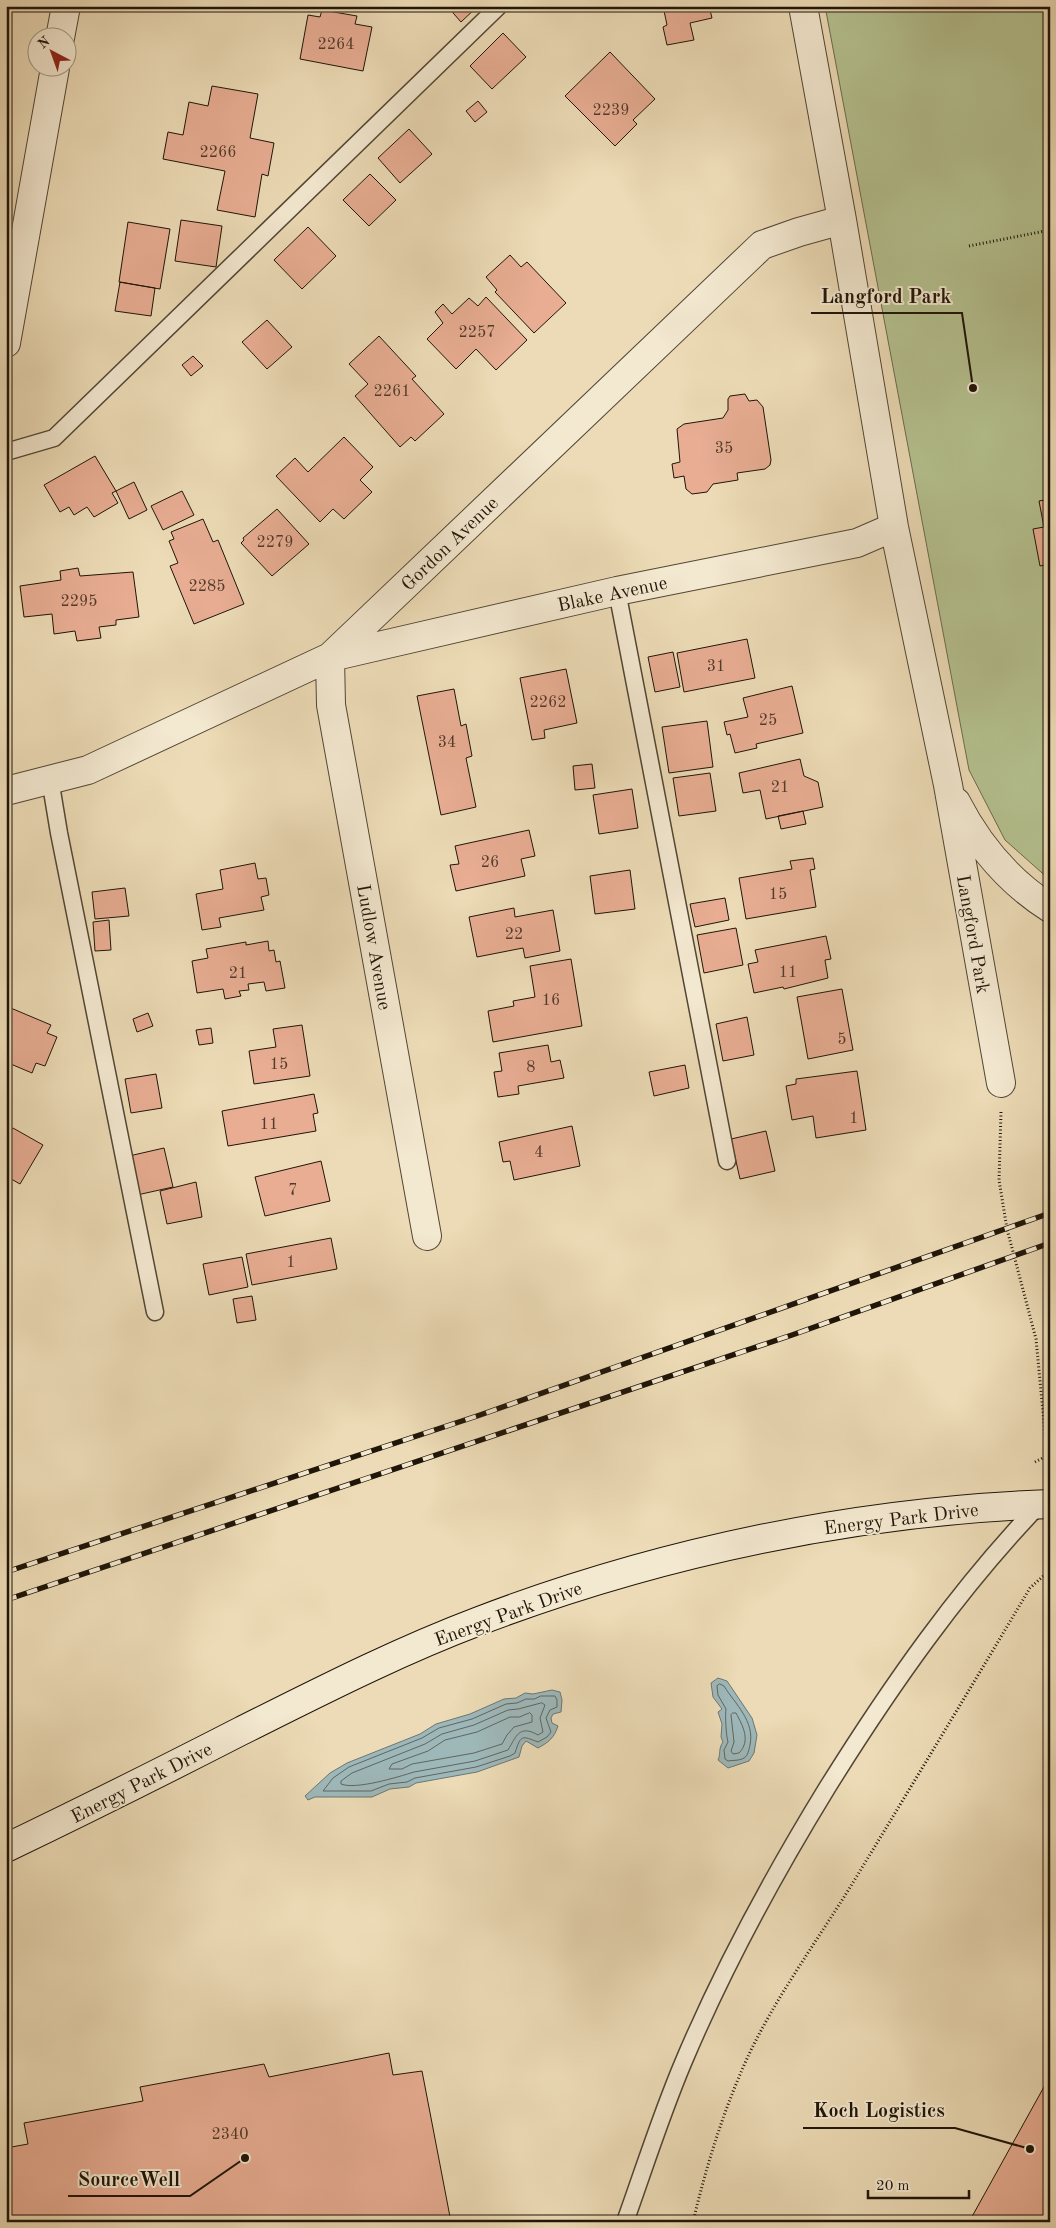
<svg xmlns="http://www.w3.org/2000/svg" width="1056" height="2228" font-family="'Old Standard TT',serif">
	<style>
		.green { fill: #b5c190; stroke: #6a6b4c }
		.water { fill: #9eb8ba; stroke: #6b7773 }
		.lines { fill: none; stroke-linecap: round; stroke-linejoin: round }
		.shore { stroke: #5e6661; stroke-width: 1 }
		.building { fill: #e8ad93; stroke: #1f1508 }
		.lane-casing { stroke: #524634; stroke-width: 19 }
		.street-casing { stroke: #524634; stroke-width: 30 }
		.secondary-casing { stroke: #1f1508; stroke-width: 30 }
		.path { stroke: #1f1508; stroke-width: 3; stroke-dasharray: 1 2.5; stroke-linecap: butt }
		.lane { stroke: #f3e8d0; stroke-width: 16 }
		.street { stroke: #f3e8d0; stroke-width: 28 }
		.secondary { stroke: #f3e8d0; stroke-width: 28 }
		.rail-casing { stroke: #1f1508; stroke-width: 5.5 }
		.rail { stroke: #f3e8d0; stroke-width: 4; stroke-dasharray: 11; stroke-linecap: butt }
		.labels { text-anchor: middle; stroke-width: 4; stroke-linejoin: round; paint-order: stroke }
		.number-label { font-size: 16px; fill: #513b2b }
		.street-label { font-size: 19px; fill: #1f1508; stroke: #f3e8d0 }
		.leader { fill: none; stroke: #1f1508; stroke-width: 2 }
		.callout-dot { fill: #1f1508; stroke: #f3e8d0; stroke-width: 2 }
		.callout-label { font-size: 20px; text-anchor: middle; font-weight: bold; fill: #1f1508; stroke: #f3e8d0; stroke-width: 4; stroke-linejoin: round; paint-order: stroke }
	</style>
	<rect width="100%" height="100%" fill="#ecdbb6"/>
	<filter id="stains"><feTurbulence type="fractalNoise" baseFrequency=".004" numOctaves="4"/><feColorMatrix values="0 0 0 0 .2 0 0 0 0 .09 0 0 0 0 .02 0 0 0 .5 -.17"/></filter>
	<radialGradient id="worn" r=".72"><stop offset=".6" stop-color="#630" stop-opacity="0"/><stop offset="1" stop-color="#630" stop-opacity=".3"/></radialGradient>
	<path class="green" d="M825,6H1050V880L1005,840L969,770Z"/>
	<path class="water" d="M718,1678L727,1681L752,1718L757,1735L754,1753L749,1761L728,1768L718,1760C721,1754 718,1749 723,1742L721,1737L722,1724L718,1712L722,1709L713,1697L711,1683Z
		M552,1690L560,1692L562,1700L561,1712L553,1714L551,1718L552,1723L558,1726C554,1738 549,1742 538,1748L526,1741L522,1746L519,1757L477,1772L416,1783L409,1787L390,1789L372,1797H315L308,1800L305,1796L330,1773L347,1763L420,1734L436,1724L470,1714L504,1699L516,1698L525,1693L533,1694Z"/>
	<g class="lines">
		<path class="shore" d="M720,1684L724,1686C735,1704 755,1721 750,1745C749,1749 748,1756 744,1758C739,1761 733,1760 728,1761L725,1759L724,1750L728,1742C726,1735 725,1715 726,1709L718,1695L717,1686Z
			M541,1696H555L557,1700V1707L550,1710L546,1718L551,1732L547,1737L538,1742C522,1736 521,1734 515,1753L510,1756L476,1767L415,1778L407,1782L389,1784L371,1791H323L333,1778L349,1767L422,1738L439,1728L472,1719L506,1704L517,1703L526,1699H534Z
			M542,1703L545,1705L540,1718L543,1732L538,1735C519,1724 516,1737 508,1750L475,1761L414,1772C398,1777 356,1790 341,1784V1781L352,1773L425,1744L442,1734L474,1725L508,1710L518,1709Z
			M530,1713L532,1715V1722L514,1727L507,1735L502,1744L474,1753L412,1764L402,1769H389L392,1764L428,1751L445,1740L477,1732L510,1717H519Z
			M733,1713H736C743,1726 751,1741 739,1753L733,1754L731,1751L734,1742L731,1715Z"/>
	</g>
	<path class="building" d="M447,6H478L461,22Z
		M536,6H559L537,10Z
		M663,6H709L712,18L690,23L694,40L667,45L663,27L667,25Z
		M322,10L357,16L355,24L372,27L363,71L300,59L308,15L320,17Z
		M503,33L526,57L492,89L470,66Z
		M610,52L655,99L633,120L637,124L615,146L565,96Z
		M212,86L258,94L250,138L274,143L268,176L262,174L255,217L217,210L225,171L163,159L168,132L183,135L189,102L208,106Z
		M478,101L487,112L475,122L466,111Z
		M409,129L432,154L400,183L378,158Z
		M370,174L396,200L369,226L343,200Z
		M181,220L222,226L216,267L175,261Z
		M128,222L170,229L160,289L119,282Z
		M308,227L336,256L302,289L274,260Z
		M510,255L521,267L527,262L566,303L534,333L495,292L497,290L486,277Z
		M120,282L155,288L151,316L115,311Z
		M486,297L527,340L496,370L476,349L456,369L427,339L443,323L435,312L443,304L452,314L469,298L478,306Z
		M267,320L292,347L267,369L242,342Z
		M379,336L416,376L412,379L444,414L415,441L411,437L400,447L355,396L368,384L349,364Z
		M193,356L203,366L191,376L182,365Z
		M745,394L749,401L757,400L763,407L771,460L770,465L765,469L737,473L738,480L713,484L707,492L692,494L686,489L684,476L674,478L672,464L680,462L677,429L684,424L723,418L728,410V399L730,396Z
		M344,437L373,467L360,480L372,492L344,519L333,509L320,522L276,476L295,458L308,472Z
		M95,456L116,491L112,493L118,503L94,517L87,507L74,515L69,507L60,512L44,485Z
		M134,482L147,510L129,519L116,491Z
		M182,491L194,515L163,530L151,506Z
		M1050,499V564L1040,566L1033,529L1044,527L1039,501Z
		M277,509L309,544L272,576L241,543L244,540L243,538Z
		M203,519L213,542L218,540L244,604L194,624L170,566L178,563L169,541L174,539L171,532Z
		M78,568L80,576L133,572L139,617L116,620V625L99,627L101,638L77,641L75,631L54,634L52,614L24,617L20,586L61,580L60,571Z
		M747,639L755,678L684,692L677,653Z
		M673,652L680,687L655,692L648,657Z
		M566,669L577,723L544,730L545,738L532,740L520,678Z
		M792,686L803,733L756,744L757,748L735,753L730,734L727,735L724,722L748,717L743,698Z
		M454,689L461,726L466,724L472,756L466,758L476,807L441,815L417,696Z
		M707,721L713,767L669,773L662,727Z
		M800,759L804,776L818,782L823,807L766,819L760,790L743,793L739,773Z
		M592,764L595,788L575,790L573,766Z
		M710,773L716,811L679,816L673,778Z
		M632,789L638,828L599,834L593,795Z
		M803,811L806,824L781,829L778,816Z
		M529,830L535,856L521,859L525,876L456,891L450,865L459,864L455,846Z
		M813,858L815,869L810,870L816,907L746,919L739,878L792,869L790,861Z
		M255,863L258,879L266,878L269,895L261,897L264,910L219,918L221,927L202,930L196,894L223,889L220,870Z
		M630,870L635,909L595,914L590,876Z
		M125,888L129,916L95,919L92,892Z
		M725,898L729,920L695,927L690,904Z
		M514,908L515,917L553,910L560,951L525,958L523,948L477,957L469,917Z
		M109,920L111,950L95,951L93,922Z
		M736,928L743,965L704,973L697,935Z
		M826,936L831,959L825,960L828,978L784,989L783,987L754,993L748,964L758,962L755,950Z
		M268,941L269,951L274,950L276,962L280,961L285,988L266,991L264,982L248,984L249,990L239,991L241,996L225,999L223,989L197,993L192,961L208,958L206,949L246,942V945Z
		M571,959L582,1026L493,1042L488,1011L514,1006L513,1001L535,997L530,966Z
		M842,989L853,1050L808,1059L797,997Z
		M6,1006L51,1025L47,1033L57,1037L45,1066L36,1063L32,1073L6,1062Z
		M148,1013L153,1026L137,1032L133,1019Z
		M747,1017L754,1055L723,1061L716,1024Z
		M302,1025L310,1076L254,1084L249,1051L276,1047L273,1029Z
		M211,1028L213,1043L199,1045L196,1030Z
		M548,1045L551,1062L560,1060L564,1078L518,1086L519,1094L498,1097L494,1072L502,1071L499,1053Z
		M685,1065L689,1088L654,1096L649,1072Z
		M857,1071L866,1130L816,1138L813,1116L792,1120L786,1086L796,1084V1079Z
		M156,1074L162,1108L131,1113L125,1079Z
		M314,1094L318,1113L313,1114L316,1131L228,1146L222,1111Z
		M572,1126L580,1166L514,1180L510,1161L503,1162L499,1142Z
		M13,1128L43,1145L20,1184L6,1176V1139Z
		M766,1131L775,1171L740,1179L731,1139Z
		M164,1148L173,1187L137,1195L129,1156Z
		M321,1161L330,1201L265,1216L255,1177Z
		M196,1182L202,1217L167,1224L160,1191Z
		M331,1238L337,1269L252,1285L246,1254Z
		M242,1257L248,1287L209,1295L203,1264Z
		M252,1296L256,1320L237,1323L233,1299Z
		M389,2053L393,2075L422,2071L451,2222H12L6,2192V2148L28,2144L24,2123L143,2101L140,2087L264,2064L269,2077Z
		M1050,2076V2222H969Z"/>
	<g class="lines">
		<defs>
			<path id="lane" d="M6,452L54,438L499,6
				M617,591L727,1161
				M50,779L59,833L155,1312
				M625,2222C644,2169 661,2115 683,2063C723,1968 773,1876 827,1788C890,1687 959,1588 1042,1502"/>
			<path id="street" d="M803,6L842,220L894,527L948,785L1001,1083
				M60,38L66,6
				M6,343L55,68
				M330,657L331,705L427,1236
				M331,657L617,591L857,543L894,527
				M6,791L88,770L330,657L762,245L799,232L842,220
				M956,802C978,845 1009,882 1050,908"/>
			<path id="secondary" d="M6,1848C85,1810 163,1771 241,1731C319,1692 397,1652 479,1621C660,1552 856,1511 1050,1504"/>
		</defs>
		<use href="#lane" class="lane-casing"/>
		<use href="#street" class="street-casing"/>
		<use href="#secondary" class="secondary-casing"/>
		<path class="path" d="M969,246L1050,230
			M1001,1112L999,1180L1007,1229L1036,1339L1047,1454
			M1035,1462L1050,1454
			M693,2222C707,2163 725,2105 751,2050C781,1989 822,1934 857,1876C915,1780 973,1684 1030,1588L1050,1570"/>
		<use href="#lane" class="lane"/>
		<use href="#street" class="street"/>
		<use href="#secondary" class="secondary"/>
		<defs>
			<path id="rail" d="M6,1572L480,1415L1050,1213
				M6,1600L792,1335L1050,1243"/>
		</defs>
		<use href="#rail" class="rail-casing"/>
		<use href="#rail" class="rail"/>
	</g>
	<g class="labels">
		<g class="number-label">
			<text x="336" y="49">2264</text>
			<text x="611" y="115">2239</text>
			<text x="218" y="157">2266</text>
			<text x="477" y="337">2257</text>
			<text x="392" y="396">2261</text>
			<text x="724" y="453">35</text>
			<text x="275" y="547">2279</text>
			<text x="207" y="591">2285</text>
			<text x="79" y="606">2295</text>
			<text x="716" y="671">31</text>
			<text x="548" y="707">2262</text>
			<text x="768" y="725">25</text>
			<text x="447" y="747">34</text>
			<text x="780" y="792">21</text>
			<text x="490" y="867">26</text>
			<text x="778" y="899">15</text>
			<text x="514" y="939">22</text>
			<text x="788" y="977">11</text>
			<text x="238" y="978">21</text>
			<text x="551" y="1005">16</text>
			<text x="842" y="1044">5</text>
			<text x="279" y="1069">15</text>
			<text x="531" y="1072">8</text>
			<text x="854" y="1123">1</text>
			<text x="269" y="1129">11</text>
			<text x="539" y="1157">4</text>
			<text x="293" y="1195">7</text>
			<text x="291" y="1267">1</text>
			<text x="230" y="2139">2340</text>
		</g>
		<g class="street-label">
			<text transform="translate(449 543) rotate(-44)" y="7">Gordon Avenue</text>
			<text transform="translate(612 593) rotate(-12)" y="7">Blake Avenue</text>
			<text transform="translate(974 934) rotate(80)" y="7">Langford Park</text>
			<text transform="translate(375 947) rotate(80)" y="7">Ludlow Avenue</text>
			<text transform="translate(901 1518) rotate(-7)" y="7">Energy Park Drive</text>
			<text transform="translate(508 1613) rotate(-20)" y="7">Energy Park Drive</text>
			<text transform="translate(141 1782) rotate(-27)" y="7">Energy Park Drive</text>
		</g>
	</g>
	<path class="leader" d="M973 388L962 313H811M1030 2149L955 2128H803M245 2158L190 2196H68"/>
	<g class="callout-dot">
		<circle cx="973" cy="388" r="5"/>
		<circle cx="1030" cy="2149" r="5"/>
		<circle cx="245" cy="2158" r="5"/>
	</g>
	<g class="callout-label">
		<text x="886" y="303">Langford Park</text>
		<text x="879" y="2117">Koch Logistics</text>
		<text x="129" y="2186">SourceWell</text>
	</g>
	<rect width="1056" height="2228" fill="none" stroke="#ecdbb6" stroke-width="25"/>
	<rect x="8" y="8" width="1041" height="2213" fill="none" stroke="#1f1508" stroke-width="2.5"/>
	<rect x="12" y="12" width="1031" height="2203" fill="none" stroke="#1f1508"/>
	<g transform="translate(52 52) rotate(319)"><circle r="24" fill="#f3e8d0" stroke="#9e9480"/>
	<path d="M0-4L9 19L0 12L-9 19Z" fill="#8f2418"/>
	<text y="-8" font-size="14" font-weight="bold" text-anchor="middle" fill="#1f1508">N</text>
	</g>
	<path d="M868 2190v8h101v-8" fill="none" stroke="#1f1508" stroke-width="2.5"/>
	<text x="876" y="2190" font-size="15" fill="#1f1508" stroke="#f3e8d0" stroke-width="4" paint-order="stroke">20 m</text>
	<rect width="100%" height="100%" filter="url(#stains)"/>
	<rect width="100%" height="100%" fill="url(#worn)"/>
</svg>
